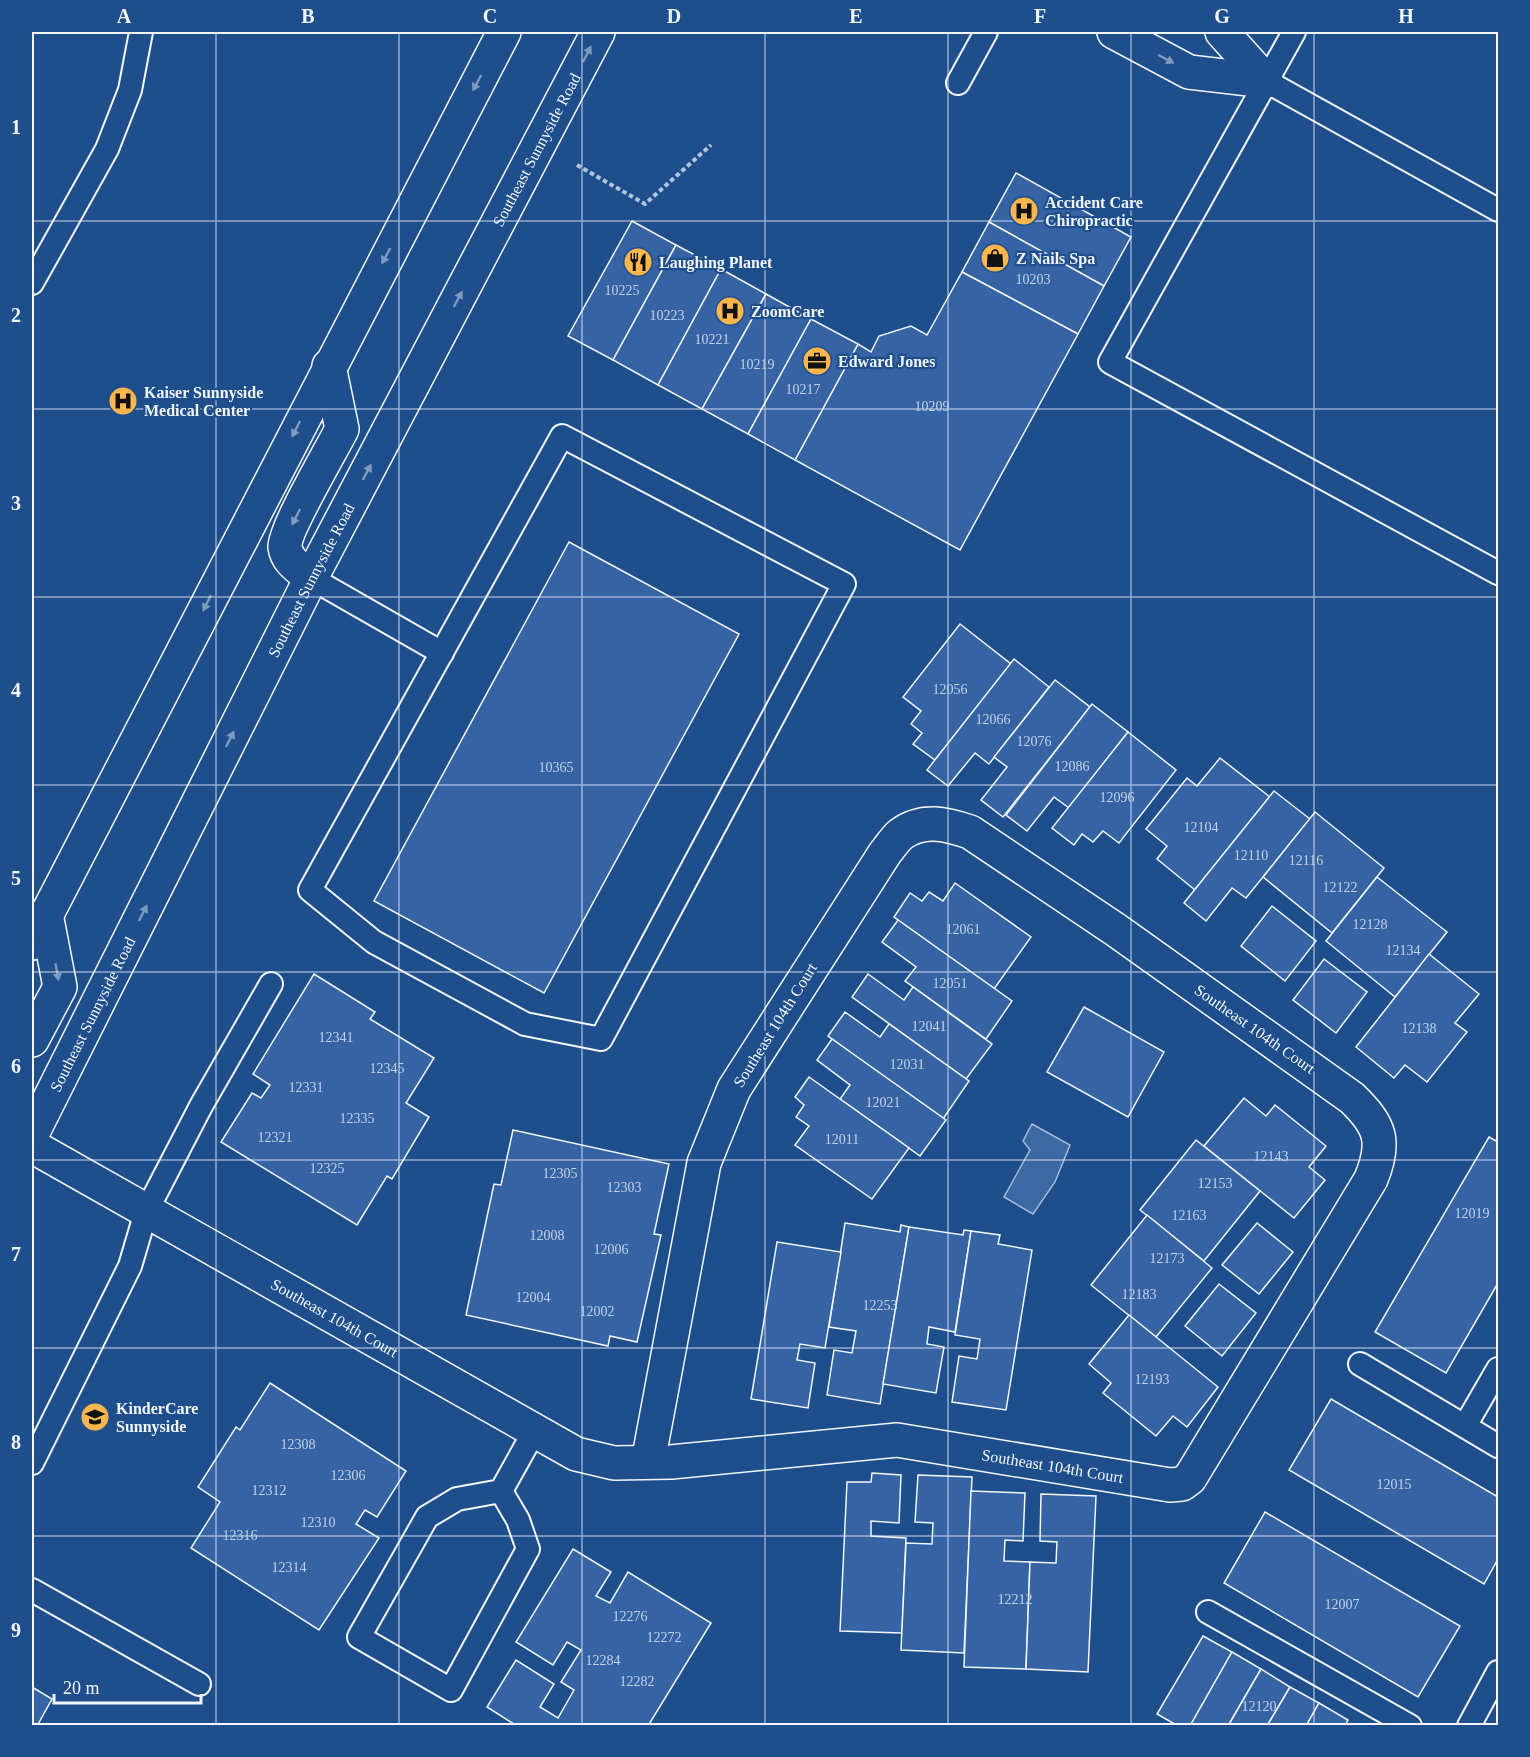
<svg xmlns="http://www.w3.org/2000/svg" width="1530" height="1757" font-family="'Times New Roman',serif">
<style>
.water{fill:#3b69a3;stroke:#a8bbd7;stroke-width:1.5}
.building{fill:#3563a3;stroke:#f2f6ff;stroke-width:1.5}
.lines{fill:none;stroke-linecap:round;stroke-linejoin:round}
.lane-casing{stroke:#f2f6ff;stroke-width:26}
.street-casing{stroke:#f2f6ff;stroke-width:36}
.primary-casing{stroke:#f2f6ff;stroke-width:36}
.path{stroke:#b3c4dc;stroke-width:4;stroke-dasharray:4.5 3;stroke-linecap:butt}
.lane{stroke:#1f4e8c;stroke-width:22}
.street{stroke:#1f4e8c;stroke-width:33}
.primary{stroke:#1f4e8c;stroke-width:33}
.oneway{fill:#7e9ac0}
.grid{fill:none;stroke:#f2f6ff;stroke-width:1.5;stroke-opacity:0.55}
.labels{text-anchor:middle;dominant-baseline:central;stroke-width:4.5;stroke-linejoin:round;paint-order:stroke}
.number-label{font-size:14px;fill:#c3d1e8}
.street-label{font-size:16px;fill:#f2f6ff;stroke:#1f4e8c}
.poi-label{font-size:16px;font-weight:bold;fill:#f2f6ff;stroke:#1f4e8c;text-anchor:start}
.neatline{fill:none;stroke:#f2f6ff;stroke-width:2}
.grid-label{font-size:20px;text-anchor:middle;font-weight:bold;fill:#f2f6ff}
</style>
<rect width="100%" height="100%" fill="#1f4e8c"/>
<!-- water -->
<path class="water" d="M1032 1124 1070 1145 1055 1182 1033 1214 1004 1197 1030 1150 1023 1141Z"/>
<!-- building -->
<g class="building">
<path d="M1016 173 1131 237 1104 286 989 222Z"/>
<path d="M632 221 676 245 613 360 568 336Z"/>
<path d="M989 222 1104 286 1078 334 962 272Z"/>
<path d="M676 245 721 269 658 385 613 360Z"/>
<path d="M721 269 766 294 702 409 658 385Z"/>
<path d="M962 272 1078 334 960 550 795 460 858 344 871 352 879 336 911 326 927 335Z"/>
<path d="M766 294 811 319 748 434 702 409Z"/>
<path d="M811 319 858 344 795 460 748 434Z"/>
<path d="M569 542 739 634 544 993 374 901Z"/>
<path d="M960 624 1011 664 935 760 913 744 922 733 911 724 921 711 903 697Z"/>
<path d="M1014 659 1049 687 989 764 975 753 948 786 927 770Z"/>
<path d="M1055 680 1090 707 1003 817 981 800 1007 767 994 757Z"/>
<path d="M1092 704 1128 732 1069 808 1054 797 1027 831 1006 815Z"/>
<path d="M1128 732 1176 770 1119 843 1103 831 1093 842 1082 834 1074 845 1052 828Z"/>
<path d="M1220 758 1270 797 1195 890 1157 859 1167 846 1146 829 1187 778 1197 786Z"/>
<path d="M1274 791 1310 819 1246 898 1232 888 1206 921 1184 903Z"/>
<path d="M1315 812 1384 868 1332 933 1263 877Z"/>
<path d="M1377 877 1447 932 1395 997 1326 941Z"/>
<path d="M955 883 1031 937 994 989 894 917 910 893 922 901 929 892 943 901Z"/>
<path d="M1272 906 1316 941 1285 981 1241 946Z"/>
<path d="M898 920 1012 1001 986 1039 905 981 916 967 882 942Z"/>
<path d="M1429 954 1479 994 1455 1023 1467 1032 1427 1082 1405 1065 1394 1078 1356 1047Z"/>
<path d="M1324 959 1367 992 1336 1033 1293 1000Z"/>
<path d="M314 974 375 1012 370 1019 434 1058 406 1103 429 1117 392 1179 387 1176 357 1225 221 1142 252 1093 261 1098 270 1085 253 1074Z"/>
<path d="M868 974 904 1000 913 987 992 1044 966 1079 852 997Z"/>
<path d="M1084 1007 1164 1052 1128 1117 1047 1072Z"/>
<path d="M845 1012 880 1037 889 1024 969 1081 943 1119 828 1036Z"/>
<path d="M832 1039 946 1120 920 1156 840 1099 850 1085 817 1060Z"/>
<path d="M809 1077 909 1148 872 1199 795 1145 809 1126 796 1117 804 1105 795 1097Z"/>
<path d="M1244 1098 1266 1116 1275 1105 1326 1146 1309 1167 1325 1180 1294 1218 1204 1146Z"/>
<path d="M513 1130 669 1164 654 1234 661 1235 637 1342 610 1336 608 1346 466 1315 494 1184 501 1185Z"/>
<path d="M1489 1137 1498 1142V1283L1446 1373 1375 1332Z"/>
<path d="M1196 1140 1260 1191 1204 1261 1140 1210Z"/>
<path d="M1147 1215 1212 1268 1156 1337 1091 1285Z"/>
<path d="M845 1223 900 1232 901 1225 909 1227 880 1404 827 1395 834 1350 852 1353 856 1331 829 1327Z"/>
<path d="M1257 1223 1293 1252 1259 1294 1222 1265Z"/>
<path d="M909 1227 963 1235 964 1230 971 1231 955 1332 929 1327 927 1344 944 1347 936 1393 883 1384Z"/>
<path d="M971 1231 1000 1235 998 1244 1032 1250 1006 1410 952 1402 959 1356 977 1359 980 1339 955 1335Z"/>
<path d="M777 1242 841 1252 825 1348 800 1344 797 1360 815 1363 808 1408 751 1399Z"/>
<path d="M1219 1284 1256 1313 1222 1356 1185 1326Z"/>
<path d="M1129 1315 1218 1387 1187 1427 1173 1416 1156 1436 1103 1393 1111 1383 1089 1364Z"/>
<path d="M270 1383 406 1471 377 1517 365 1510 356 1524 379 1538 319 1630 191 1548 220 1502 198 1487 236 1427 240 1430Z"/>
<path d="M1331 1399 1498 1497V1559L1484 1584 1289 1470Z"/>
<path d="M872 1473 901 1475 899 1523 871 1521V1536L906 1538 902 1633 840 1631 847 1482H871Z"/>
<path d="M918 1475 972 1477 964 1653 901 1650 906 1543 932 1544 933 1523 915 1522Z"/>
<path d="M971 1491 1025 1493 1023 1541 1005 1540 1004 1561 1030 1562 1026 1669 964 1667Z"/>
<path d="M1041 1494 1096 1496 1088 1672 1026 1669 1030 1562 1056 1563 1057 1542 1040 1541Z"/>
<path d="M1265 1512 1460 1626 1418 1697 1224 1583Z"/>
<path d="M573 1549 611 1572 596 1596 610 1603 628 1572 711 1623 648 1726H517L487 1707 516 1660 554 1684 540 1707 558 1718 574 1690 561 1682 581 1650 567 1642 553 1665 516 1642Z"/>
<path d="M1203 1636 1232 1652 1190 1726H1178L1157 1714Z"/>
<path d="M1232 1652 1261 1669 1228 1726H1190Z"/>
<path d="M1261 1669 1290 1687 1267 1726H1228Z"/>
<path d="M32 1687 52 1699 37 1726H32Z"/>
<path d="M1290 1687 1319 1703 1306 1726H1267Z"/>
<path d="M1319 1703 1348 1720 1345 1726H1306Z"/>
</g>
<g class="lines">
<!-- lane casing -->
<g class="lane-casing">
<g id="lane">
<path d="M1294 32 1110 362 1498 573"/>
<path d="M1266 81 1498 210"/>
<path d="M958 83 986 32"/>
<path d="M32 283 107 149 130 90 141 32"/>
<path d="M562 436 844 584 601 1039 525 1024 374 942 310 890Z"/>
<path d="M311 578 442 653"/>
<path d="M1360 1364 1498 1446"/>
<path d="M1465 1426 1498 1369"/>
<path d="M32 1463 130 1266 146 1212 201 1106 271 984"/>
<path d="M501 1491 518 1520 528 1549 451 1690 359 1637 427 1517 457 1499 501 1491 535 1430"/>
<path d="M32 1590 199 1684"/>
<path d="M1208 1612 1410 1726"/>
<path d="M1469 1726 1498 1672"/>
</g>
</g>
<!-- street casing -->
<g class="street-casing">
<g id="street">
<path d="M1114 32 1189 72 1266 81"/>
<path d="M1222 32 1266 81"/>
<path id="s1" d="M32 1146 576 1454 614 1463 671 1462 897 1440 1170 1485 1182 1484 1190 1478 1371 1179C1386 1142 1381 1126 1352 1098L1116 930 970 832C946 824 923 818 901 834 895 839 890 847 885 853L734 1089 704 1163 648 1462"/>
</g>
</g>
<!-- primary casing -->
<g class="primary-casing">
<g id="primary">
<path d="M311 578C301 569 287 562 285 547 284 530 332 449 342 429L329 366"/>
<path d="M32 943 504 32"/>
<path d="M32 1040 60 987 46 914"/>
<path id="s2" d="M32 1134 311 578 598 32"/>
</g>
</g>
<!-- path -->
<path class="path" d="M577 165 645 204 711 145"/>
<!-- lane -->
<use href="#lane" class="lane"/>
<!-- street -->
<use href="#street" class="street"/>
<!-- primary -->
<use href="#primary" class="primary"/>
</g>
<!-- one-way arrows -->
<defs><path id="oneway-solid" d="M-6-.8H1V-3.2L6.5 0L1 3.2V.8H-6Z" transform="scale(1.5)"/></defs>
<g class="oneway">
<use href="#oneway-solid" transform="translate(587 54) rotate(-63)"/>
<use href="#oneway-solid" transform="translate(1166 59) rotate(28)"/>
<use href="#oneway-solid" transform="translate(477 83) rotate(118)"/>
<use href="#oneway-solid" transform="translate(386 256) rotate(118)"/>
<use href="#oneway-solid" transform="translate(458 299) rotate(-62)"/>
<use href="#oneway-solid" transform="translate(296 429) rotate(117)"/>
<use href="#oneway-solid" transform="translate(367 472) rotate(-62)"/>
<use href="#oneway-solid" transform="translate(296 517) rotate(117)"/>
<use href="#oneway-solid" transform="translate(207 603) rotate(117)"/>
<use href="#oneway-solid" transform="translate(230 739) rotate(-63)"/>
<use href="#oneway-solid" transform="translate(143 913) rotate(-63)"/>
<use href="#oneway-solid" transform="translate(57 972) rotate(80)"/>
</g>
<!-- grid -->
<path class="grid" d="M216 32V1726M399 32V1726M582 32V1726M765 32V1726M948 32V1726M1131 32V1726M1314 32V1726M32 221H1498M32 409H1498M32 597H1498M32 785H1498M32 972H1498M32 1160H1498M32 1348H1498M32 1536H1498"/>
<!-- icons -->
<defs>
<g id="hospital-disc" transform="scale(1.5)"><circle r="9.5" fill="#ffb74d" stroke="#1f4e8c"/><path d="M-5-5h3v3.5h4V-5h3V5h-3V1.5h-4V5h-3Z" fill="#111"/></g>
<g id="shop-disc" transform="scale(1.5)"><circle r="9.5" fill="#ffb74d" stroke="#1f4e8c"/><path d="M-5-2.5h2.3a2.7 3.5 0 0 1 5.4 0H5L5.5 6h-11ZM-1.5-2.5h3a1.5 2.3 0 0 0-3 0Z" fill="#111"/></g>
<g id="restaurant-disc" transform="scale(1.5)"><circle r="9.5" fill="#ffb74d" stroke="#1f4e8c"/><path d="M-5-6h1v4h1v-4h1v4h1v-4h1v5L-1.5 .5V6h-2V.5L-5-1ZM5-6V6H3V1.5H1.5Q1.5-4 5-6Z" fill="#111"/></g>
<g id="office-disc" transform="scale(1.5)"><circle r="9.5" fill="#ffb74d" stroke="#1f4e8c"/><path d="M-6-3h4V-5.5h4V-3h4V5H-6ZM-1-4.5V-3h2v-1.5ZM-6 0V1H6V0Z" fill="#111"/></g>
<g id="school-disc" transform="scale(1.5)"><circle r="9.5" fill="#ffb74d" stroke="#1f4e8c"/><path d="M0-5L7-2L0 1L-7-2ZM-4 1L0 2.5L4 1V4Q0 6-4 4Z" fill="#111"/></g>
</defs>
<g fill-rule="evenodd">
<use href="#hospital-disc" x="1024" y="211"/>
<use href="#shop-disc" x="995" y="258"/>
<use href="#restaurant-disc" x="638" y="262"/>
<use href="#hospital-disc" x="730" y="311"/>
<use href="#office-disc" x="817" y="361"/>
<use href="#hospital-disc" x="123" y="401"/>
<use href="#school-disc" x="95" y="1417"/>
</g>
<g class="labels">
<!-- number labels -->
<g class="number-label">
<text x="1033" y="279">10203</text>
<text x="622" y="290">10225</text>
<text x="667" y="315">10223</text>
<text x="712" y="339">10221</text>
<text x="757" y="364">10219</text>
<text x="803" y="389">10217</text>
<text x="932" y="406">10209</text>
<text x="950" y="689">12056</text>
<text x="993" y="719">12066</text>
<text x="1034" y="741">12076</text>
<text x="1072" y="766">12086</text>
<text x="556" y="767">10365</text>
<text x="1117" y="797">12096</text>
<text x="1201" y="827">12104</text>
<text x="1251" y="855">12110</text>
<text x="1306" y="860">12116</text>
<text x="1340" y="887">12122</text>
<text x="1370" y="924">12128</text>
<text x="963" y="929">12061</text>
<text x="1403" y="950">12134</text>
<text x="950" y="983">12051</text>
<text x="929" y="1026">12041</text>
<text x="1419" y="1028">12138</text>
<text x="336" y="1037">12341</text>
<text x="907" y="1064">12031</text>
<text x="387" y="1068">12345</text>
<text x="306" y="1087">12331</text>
<text x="883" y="1102">12021</text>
<text x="357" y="1118">12335</text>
<text x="275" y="1137">12321</text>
<text x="842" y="1139">12011</text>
<text x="1271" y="1156">12143</text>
<text x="327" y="1168">12325</text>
<text x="560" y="1173">12305</text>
<text x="1215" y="1183">12153</text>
<text x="624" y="1187">12303</text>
<text x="1472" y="1213">12019</text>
<text x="1189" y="1215">12163</text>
<text x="547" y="1235">12008</text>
<text x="611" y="1249">12006</text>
<text x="1167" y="1258">12173</text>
<text x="1139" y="1294">12183</text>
<text x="533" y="1297">12004</text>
<text x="880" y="1305">12253</text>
<text x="597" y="1311">12002</text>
<text x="1152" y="1379">12193</text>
<text x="298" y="1444">12308</text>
<text x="348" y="1475">12306</text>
<text x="1394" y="1484">12015</text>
<text x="269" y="1490">12312</text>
<text x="318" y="1522">12310</text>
<text x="240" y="1535">12316</text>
<text x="289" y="1567">12314</text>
<text x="1015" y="1599">12212</text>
<text x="1342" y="1604">12007</text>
<text x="630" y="1616">12276</text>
<text x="664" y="1637">12272</text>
<text x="603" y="1660">12284</text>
<text x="637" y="1681">12282</text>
<text x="1259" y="1706">12120</text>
</g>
<!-- street labels -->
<g class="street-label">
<text stroke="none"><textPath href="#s2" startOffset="1106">Southeast Sunnyside Road</textPath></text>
<text stroke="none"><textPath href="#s2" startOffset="620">Southeast Sunnyside Road</textPath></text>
<text stroke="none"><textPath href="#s2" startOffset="134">Southeast Sunnyside Road</textPath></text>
<text transform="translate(775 1025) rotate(-58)">Southeast 104th Court</text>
<text transform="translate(1255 1029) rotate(35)">Southeast 104th Court</text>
<text stroke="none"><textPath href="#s1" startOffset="348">Southeast 104th Court</textPath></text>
<text stroke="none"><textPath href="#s1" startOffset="1106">Southeast 104th Court</textPath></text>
</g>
<!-- poi labels -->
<g class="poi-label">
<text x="1045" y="202">Accident Care<tspan x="1045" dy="18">Chiropractic</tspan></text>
<text x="1016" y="258">Z Nails Spa</text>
<text x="659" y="262">Laughing Planet</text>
<text x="751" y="311">ZoomCare</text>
<text x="838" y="361">Edward Jones</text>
<text x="144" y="392">Kaiser Sunnyside<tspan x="144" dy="18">Medical Center</tspan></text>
<text x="116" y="1408">KinderCare<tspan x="116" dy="18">Sunnyside</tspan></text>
</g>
</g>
<!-- border -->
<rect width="1530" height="1757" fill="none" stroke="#1f4e8c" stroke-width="66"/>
<!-- scale -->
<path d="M54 1694v9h147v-9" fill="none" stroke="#f2f6ff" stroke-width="3"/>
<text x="63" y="1694" font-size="18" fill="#f2f6ff" stroke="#1f4e8c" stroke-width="4.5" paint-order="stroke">20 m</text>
<rect x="33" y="33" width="1464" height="1691" class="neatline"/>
<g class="grid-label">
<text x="124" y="23">A</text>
<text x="308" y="23">B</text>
<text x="490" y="23">C</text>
<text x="674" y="23">D</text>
<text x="856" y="23">E</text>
<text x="1040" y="23">F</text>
<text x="1222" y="23">G</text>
<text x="1406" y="23">H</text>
<text x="16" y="134">1</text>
<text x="16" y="322">2</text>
<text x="16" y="510">3</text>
<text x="16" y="697">4</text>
<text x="16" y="885">5</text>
<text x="16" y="1073">6</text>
<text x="16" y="1261">7</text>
<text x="16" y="1449">8</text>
<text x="16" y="1637">9</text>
</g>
</svg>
